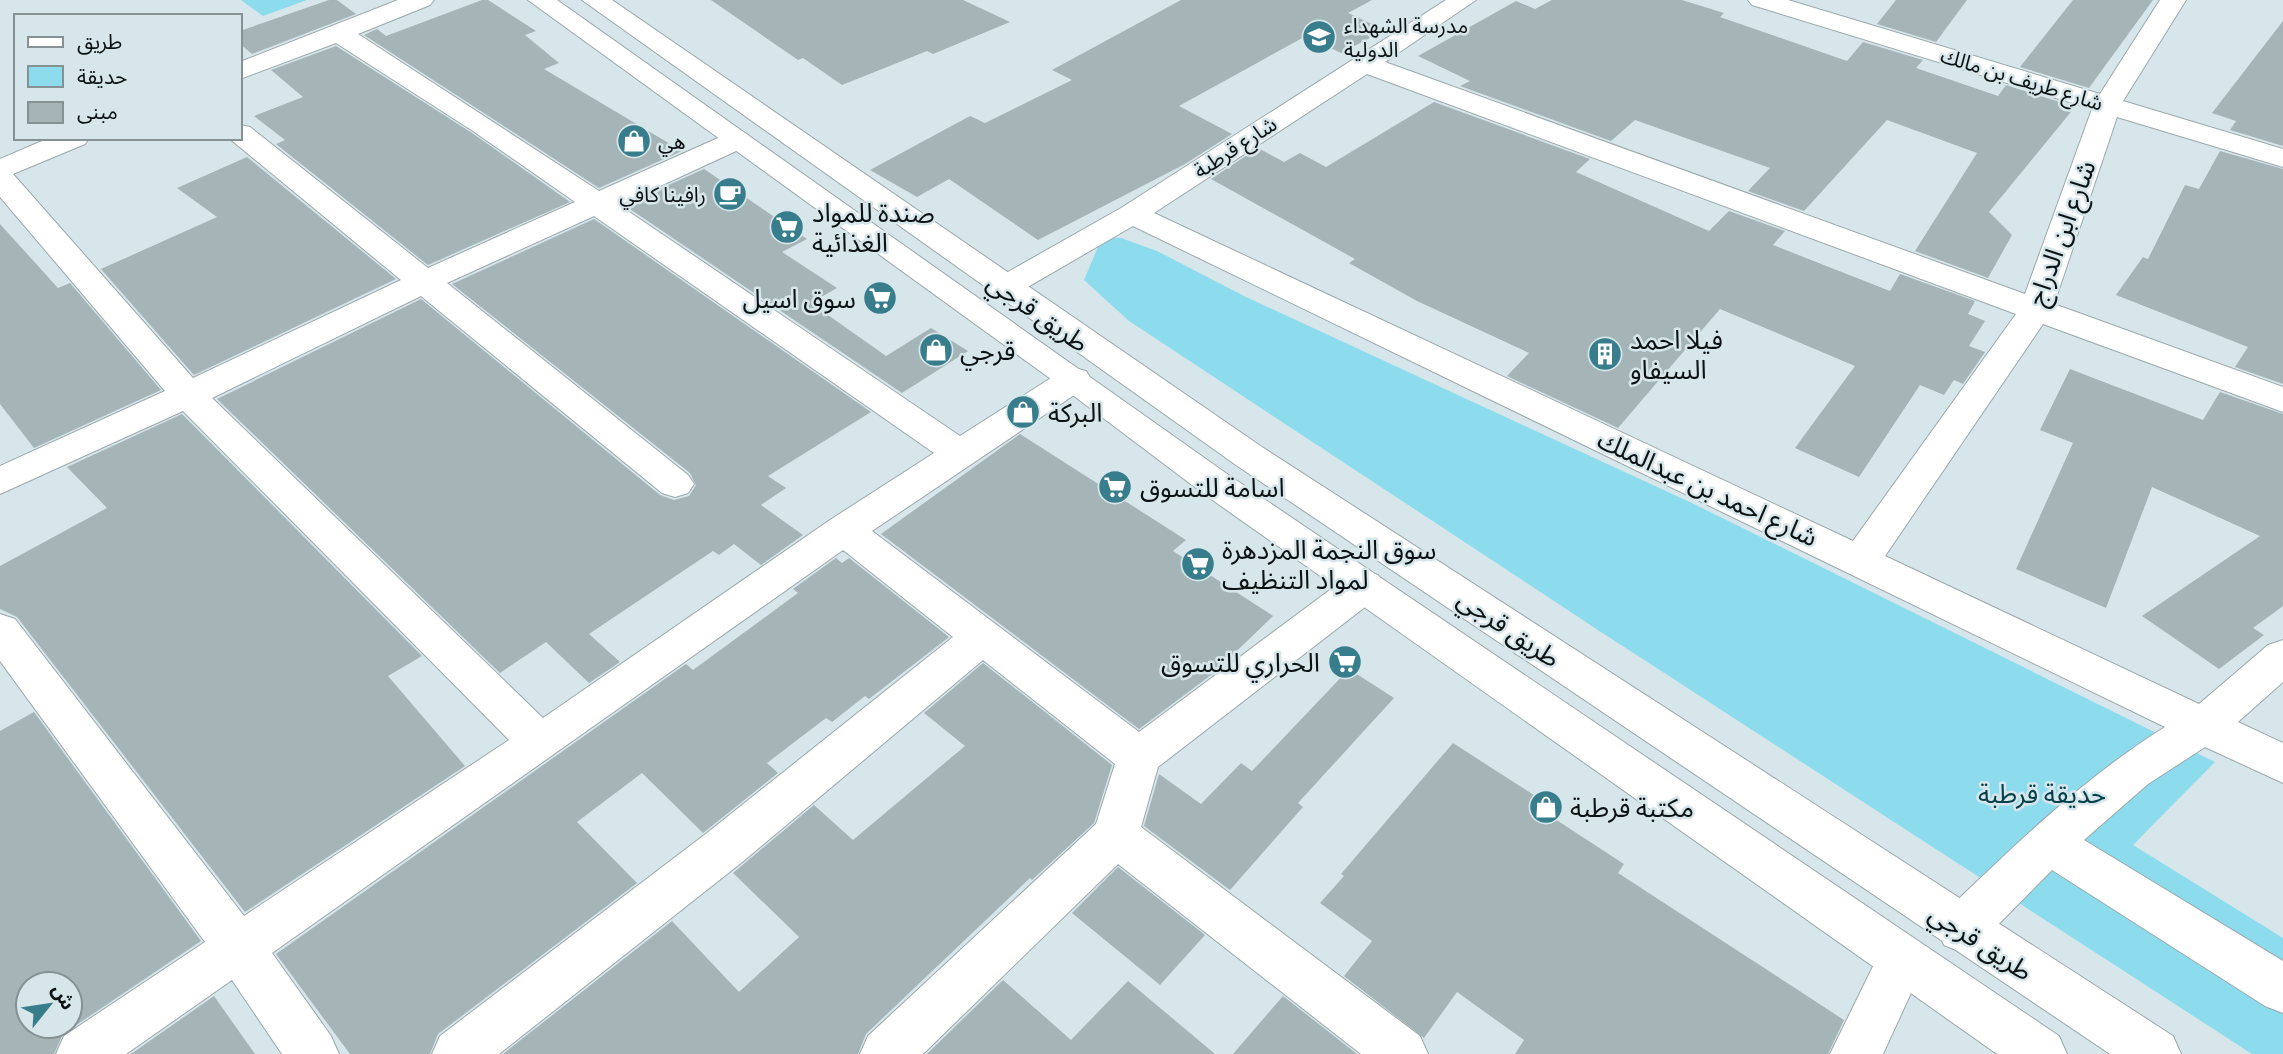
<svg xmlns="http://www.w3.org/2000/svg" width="2283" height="1054" font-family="'PT Sans Narrow','Noto Sans Arabic',sans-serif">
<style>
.green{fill:#8ddced}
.building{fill:#a5b4b7;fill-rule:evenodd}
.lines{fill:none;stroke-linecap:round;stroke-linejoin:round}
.street-casing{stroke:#99a8ab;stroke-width:2}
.highway-casing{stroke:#99a8ab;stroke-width:2}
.street{fill:#fff;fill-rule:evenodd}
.highway{fill:#fff;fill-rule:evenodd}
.labels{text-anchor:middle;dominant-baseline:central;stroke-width:5;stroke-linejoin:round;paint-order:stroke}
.far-poi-label{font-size:21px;fill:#0c1213;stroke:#d7e6ea;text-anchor:start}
.far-street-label{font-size:21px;fill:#0c1213;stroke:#d7e6ea}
.poi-label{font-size:26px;fill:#0c1213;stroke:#d7e6ea;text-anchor:start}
.street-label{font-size:26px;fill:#0c1213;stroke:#d7e6ea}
.park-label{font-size:26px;fill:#04414b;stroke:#d7e6ea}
</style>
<rect width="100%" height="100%" fill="#d7e6ea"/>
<!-- green -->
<g class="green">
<path d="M241 0H307L263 16Z"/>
<path d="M1107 237 1121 238 1157 251 1246 297 1694 504 2215 762 2133 845 2283 938V1054H2252L1601 632 1129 321 1084 280 1098 247Z"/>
</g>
<!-- building -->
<g class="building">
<path d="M329 0H337L356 14 252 54 240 44V31Z"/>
<path d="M482 0H488L536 31 525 35 559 63 544 69 682 151 599 188 364 35 377 29 386 36Z"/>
<path d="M711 0H963L1010 22 933 54 927 51 842 85 803 58 798 60Z"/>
<path d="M1181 0H1372L1348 13 1385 30 1341 53 1306 36 1179 106 1232 134 1185 164 1038 240 949 179 917 197 870 170 970 116 985 123 1072 80 1052 70Z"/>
<path d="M1552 0H1682L1724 13 1720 17 1847 61 1863 42 1923 60 1916 68 1998 96 2006 85 2075 107 1989 212 2012 235 1988 278 1915 251 1977 153 1887 120 1804 211 1748 191 1770 168 1635 120 1611 141 1460 86 1470 81 1418 56 1516 1 1535 9Z"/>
<path d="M1896 0H1967L1936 42 1877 24Z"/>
<path d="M2073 0H2153L2089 88 2020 67Z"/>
<path d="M2283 21V146L2230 130 2236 121 2212 113Z"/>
<path d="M336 46 472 133 570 202 428 265 276 144 285 140 254 116 303 97 271 70Z"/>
<path d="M1434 102 1590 159 1576 172 1709 231 1729 211 1785 231 1773 245 1890 291 1900 274 1975 301 1968 314 1985 321 1969 346 1985 352 1963 384 1954 380 1944 395 1920 385 1859 477 1795 448 1855 366 1720 309 1618 428 1507 376 1529 353 1417 301 1349 263 1355 259 1211 179 1258 148 1284 162 1300 153 1326 167Z"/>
<path d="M2220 151 2283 169V384L2235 367 2248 347 2116 295 2143 257 2148 259 2185 185 2199 189Z"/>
<path d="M247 157 396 279 194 375 101 269 217 217 177 188Z"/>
<path d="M704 169 807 239 782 252 837 288 811 303 886 356 931 328 968 351 902 393 624 205Z"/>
<path d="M594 219 871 412 768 476 786 488 761 505 803 535 761 565 734 544 719 555 713 551 589 634 620 662 589 683 546 642 500 673 217 399 421 299 660 495 674 500 689 496 696 485 690 473 452 284Z"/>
<path d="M0 224 58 288 70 283 161 390 34 448 0 404Z"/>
<path d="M2070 369 2203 420 2220 392 2283 414V606L2253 628 2264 635 2219 669 2142 616 2260 536 2152 487 2106 608 2016 569 2073 443 2040 430Z"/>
<path d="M182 414 422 656 388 676 465 766 245 912 17 617 0 609V566L107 508 67 467Z"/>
<path d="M1020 434 1186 540 1173 551 1273 616 1215 672 1139 729 881 534Z"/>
<path d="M836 558 842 563 849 558 949 637 869 699 865 696 832 722 826 718 767 763 778 773 703 833 642 773 577 822 637 883 438 1034 430 1054H350L276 954 686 664 693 670 798 593 793 589Z"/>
<path d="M983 663 1112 765 1094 823 1032 880 1030 878 866 1034 858 1054H503L672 921 739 992 799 937 733 873 814 805 853 840 965 746 924 713Z"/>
<path d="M1349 669 1394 698 1298 803 1303 807 1230 890 1144 826 1159 774 1201 804 1241 763 1252 771Z"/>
<path d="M34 712 201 941 63 1034 54 1054H0V731ZM28 984H70V1026H28Z"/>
<path d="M1453 743 1560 812 1555 819 1624 864 1618 873 1844 1020 1828 1054H1515L1524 1040 1457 992 1424 1038 1344 976 1372 941 1320 903 1344 876 1341 874Z"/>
<path d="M1118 867 1205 935 1160 985 1072 913Z"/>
<path d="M1003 980 1071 1040 1128 981 1215 1054H927Z"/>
<path d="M214 996 255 1054H131Z"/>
<path d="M1283 996 1357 1054H1233Z"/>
</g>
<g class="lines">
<!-- street casing -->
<g class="street-casing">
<g id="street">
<path d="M398 0H434L430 5 358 34 599 191 727 134 737 131 747 134 751 140 747 146 619 205 960 436 1062 371 1074 368 1086 371 1091 379 1086 387 872 531 1139 732 1350 575 1364 571 1378 575 1384 586 1378 597 1158 767 1141 827 1420 1036 1428 1054H1361L1118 864 923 1054H860L868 1036 1096 824 1115 764 983 660 741 863 499 1054H432L440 1036 707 833 953 637 843 550 272 953 331 1036 339 1054H282L232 980 126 1054H56L64 1036 205 942 0 661V614L15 619 244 916 509 740 183 411 0 494V466L165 391 0 197V159L49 138H89L85 144 13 174 193 378 401 280 230 139 240 138V125L250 127 428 268 575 202 473 131 336 43 240 79V62ZM594 216 934 453 830 520 543 718 212 398 421 296 662 493 675 497 688 493 694 484 688 475 447 283Z"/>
<path d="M1446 0H1476L1385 62 2025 294 2092 109 1752 5 1748 0H1788L2100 94 2160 0H2186L2123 101 2283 149V167L2117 117 2054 304 2283 387V412L2043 324 1885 556 2199 704 2268 645 2283 640V682L2238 722 2283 743V783L2205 747 2148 784 2084 840 2283 961V1013L2265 1006 2052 870 1978 945 1961 952 1944 945 1937 929 1944 913C2014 846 2082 779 2165 727L1133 226 1014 295 1003 298 992 295 987 288 992 281 1121 208ZM1367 74 2016 314 1853 541 1154 213Z"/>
<path d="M1902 935 1919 942 1927 958 1883 1054H1830L1885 942Z"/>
</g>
</g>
<!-- highway casing -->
<g class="highway-casing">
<g id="highway">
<path d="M528 0H557L1230 476 2059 1036 2067 1054H1997L1204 494 1062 387Z"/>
<path d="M582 0H612L1262 447 2173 1036 2181 1054H2110L1236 465Z"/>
</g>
</g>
<!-- street -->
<use href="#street" class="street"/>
<!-- highway -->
<use href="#highway" class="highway"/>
</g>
<!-- icons -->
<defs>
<g id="school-disc" transform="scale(1.75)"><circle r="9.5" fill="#387d8b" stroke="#d7e6ea"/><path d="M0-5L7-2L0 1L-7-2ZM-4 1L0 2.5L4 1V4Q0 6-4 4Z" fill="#fff"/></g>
<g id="shop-disc" transform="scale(1.75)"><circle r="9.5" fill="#387d8b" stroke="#d7e6ea"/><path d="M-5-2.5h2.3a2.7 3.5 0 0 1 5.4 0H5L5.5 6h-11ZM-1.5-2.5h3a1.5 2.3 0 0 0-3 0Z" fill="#fff"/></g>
<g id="cafe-disc" transform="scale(1.75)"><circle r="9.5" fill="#387d8b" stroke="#d7e6ea"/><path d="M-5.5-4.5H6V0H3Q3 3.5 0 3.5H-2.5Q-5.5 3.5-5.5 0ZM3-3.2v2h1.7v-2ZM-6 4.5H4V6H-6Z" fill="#fff"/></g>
<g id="supermarket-disc" transform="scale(1.75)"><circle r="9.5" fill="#387d8b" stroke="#d7e6ea"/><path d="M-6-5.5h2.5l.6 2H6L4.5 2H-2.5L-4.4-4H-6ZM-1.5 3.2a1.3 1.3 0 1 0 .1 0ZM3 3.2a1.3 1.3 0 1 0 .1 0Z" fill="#fff"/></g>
<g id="building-disc" transform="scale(1.75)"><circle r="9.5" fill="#387d8b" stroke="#d7e6ea"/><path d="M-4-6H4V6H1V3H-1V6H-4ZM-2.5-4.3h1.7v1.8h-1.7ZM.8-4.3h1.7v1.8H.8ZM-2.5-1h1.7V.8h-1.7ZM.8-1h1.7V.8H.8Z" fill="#fff"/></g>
</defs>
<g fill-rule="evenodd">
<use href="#school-disc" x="1319" y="37"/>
<use href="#shop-disc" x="634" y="141"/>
<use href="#cafe-disc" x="730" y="194"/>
<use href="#supermarket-disc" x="787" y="227"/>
<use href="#supermarket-disc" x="880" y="298"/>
<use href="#shop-disc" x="936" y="350"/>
<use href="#building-disc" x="1605" y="354"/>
<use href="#shop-disc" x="1023" y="412"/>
<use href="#supermarket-disc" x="1115" y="487"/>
<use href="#supermarket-disc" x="1198" y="564"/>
<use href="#supermarket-disc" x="1345" y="662"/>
<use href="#shop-disc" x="1546" y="807"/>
</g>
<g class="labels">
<!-- far-poi labels -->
<g class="far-poi-label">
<text x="1344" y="25">مدرسة الشهداء<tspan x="1344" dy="24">الدولية</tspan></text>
<text x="658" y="141">هي</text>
<text x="706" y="194" text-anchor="end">رافينا كافي</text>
</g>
<!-- far-street labels -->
<g class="far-street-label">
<text transform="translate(2022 79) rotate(17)">شارع طريف بن مالك</text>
<text transform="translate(1235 147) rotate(-33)">شارع قرطبة</text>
</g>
<!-- poi labels -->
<g class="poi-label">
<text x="812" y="212">صندة للمواد<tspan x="812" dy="30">الغذائية</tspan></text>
<text x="856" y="298" text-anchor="end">سوق اسيل</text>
<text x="1630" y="339">فيلا احمد<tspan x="1630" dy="30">السيفاو</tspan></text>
<text x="960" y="350">قرجي</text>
<text x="1048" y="412">البركة</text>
<text x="1140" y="487">اسامة للتسوق</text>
<text x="1222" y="549">سوق النجمة المزدهرة<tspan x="1222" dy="30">لمواد التنظيف</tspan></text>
<text x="1320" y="662" text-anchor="end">الحراري للتسوق</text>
<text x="1570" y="807">مكتبة قرطبة</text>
</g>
<!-- street labels -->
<g class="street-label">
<text transform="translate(2061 233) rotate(-70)">شارع ابن الدراج</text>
<text transform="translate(1038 312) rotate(35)">طريق قرجي</text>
<text transform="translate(1708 488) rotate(25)">شارع احمد بن عبدالملك</text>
<text transform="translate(1509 628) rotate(34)">طريق قرجي</text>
<text transform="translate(1981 942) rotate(33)">طريق قرجي</text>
</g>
<!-- park labels -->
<g class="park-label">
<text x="2042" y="793">حديقة قرطبة</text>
</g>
</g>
<!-- legend -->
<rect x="14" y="14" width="228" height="126" fill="#d7e6ea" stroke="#869194" stroke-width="2"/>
<rect x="28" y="37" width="35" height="10" fill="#ffffff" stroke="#869194" stroke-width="2"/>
<text x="77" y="49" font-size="21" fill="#0c1213">طريق</text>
<rect x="28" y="66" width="35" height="21" fill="#8ddced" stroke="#869194" stroke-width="2"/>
<text x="77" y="84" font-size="21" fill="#0c1213">حديقة</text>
<rect x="28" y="102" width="35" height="21" fill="#a5b4b7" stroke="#869194" stroke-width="2"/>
<text x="77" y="119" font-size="21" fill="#0c1213">مبنى</text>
<!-- north arrow -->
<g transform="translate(49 1005) rotate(60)"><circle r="33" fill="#d7e6ea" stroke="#869194" stroke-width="2"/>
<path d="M0-5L12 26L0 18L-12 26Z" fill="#387d8b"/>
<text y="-10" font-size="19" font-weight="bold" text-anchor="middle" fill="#0c1213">ش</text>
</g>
</svg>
